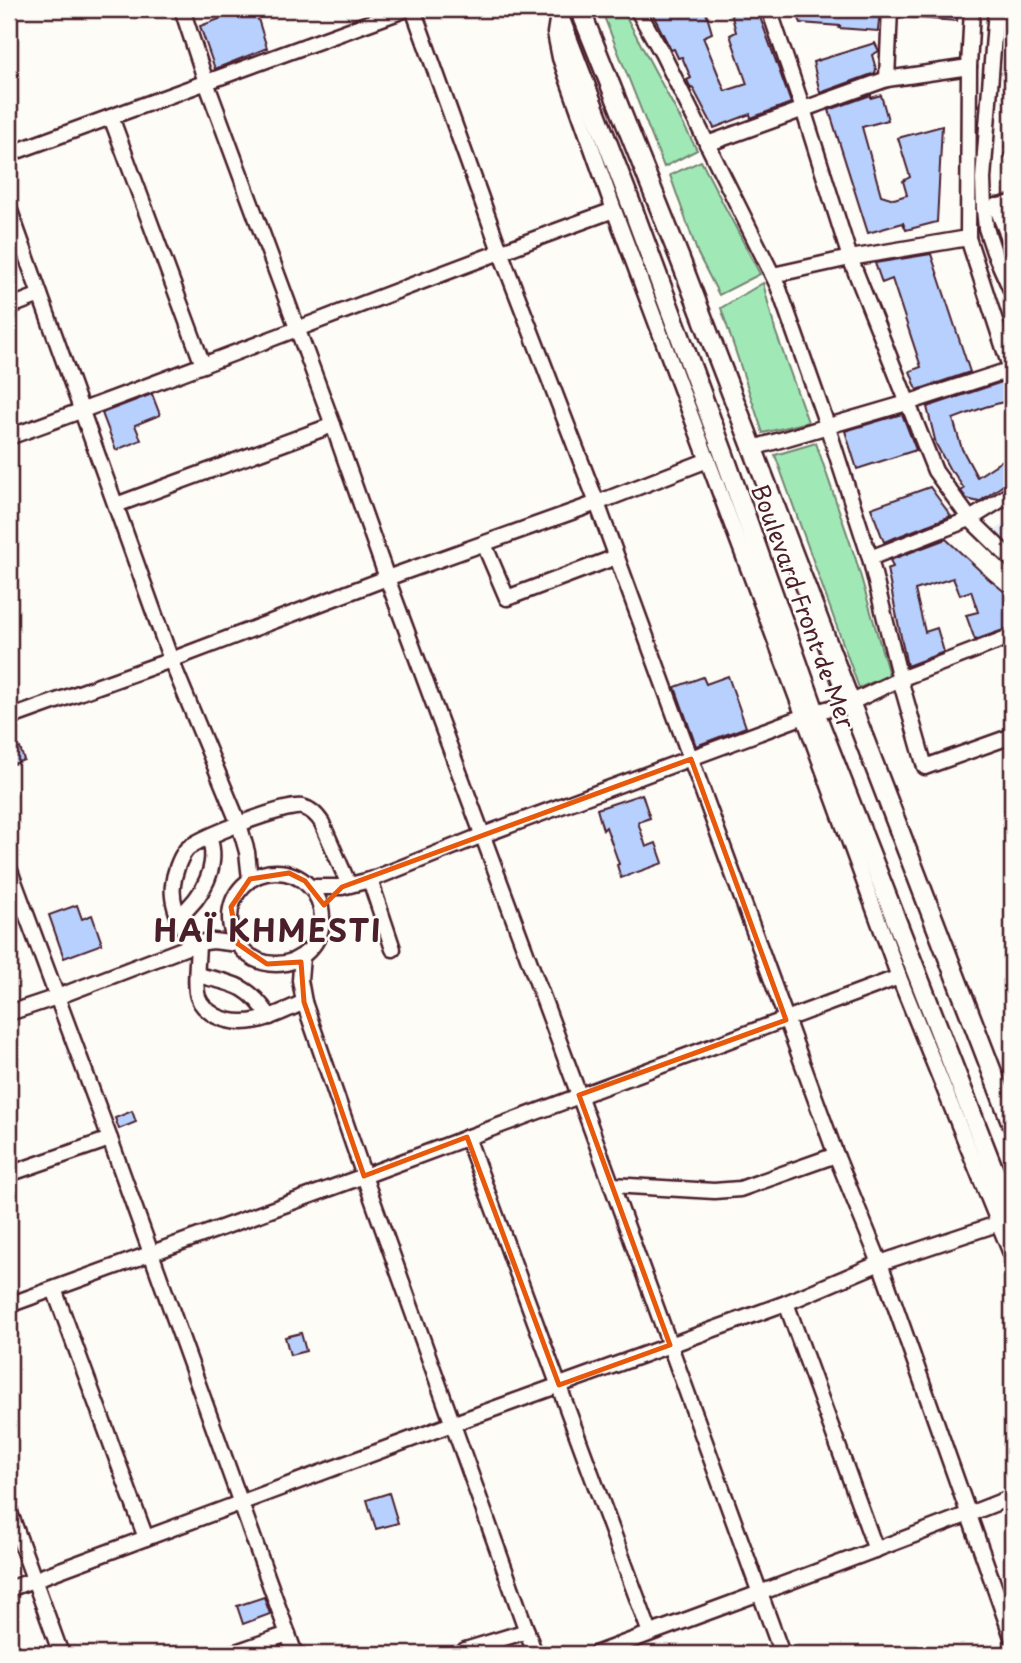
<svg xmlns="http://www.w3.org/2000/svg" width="1021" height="1663" font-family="'Playpen Sans',sans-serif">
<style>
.built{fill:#e8eff9}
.green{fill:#a0e9b7;stroke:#758471;stroke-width:2}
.building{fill:#b7d0fe;stroke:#4a1f2b;stroke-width:2}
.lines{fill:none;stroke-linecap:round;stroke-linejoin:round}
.minor-casing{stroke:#4a1f2b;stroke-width:19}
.major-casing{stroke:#4a1f2b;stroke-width:23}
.path{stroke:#4a1f2b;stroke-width:2.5;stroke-dasharray:5 5;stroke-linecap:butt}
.minor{stroke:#fdfcf7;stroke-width:14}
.major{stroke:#fdfcf7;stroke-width:18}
.marked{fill:none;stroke:#e8590c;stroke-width:5;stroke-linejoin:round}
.labels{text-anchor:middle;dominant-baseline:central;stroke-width:5;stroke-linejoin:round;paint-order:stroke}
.street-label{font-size:23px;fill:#4a1f2b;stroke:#fdfcf7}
.district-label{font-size:30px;font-weight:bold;letter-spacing:2px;fill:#4a1f2b;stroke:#fdfcf7}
</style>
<rect width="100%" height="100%" fill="#fdfcf7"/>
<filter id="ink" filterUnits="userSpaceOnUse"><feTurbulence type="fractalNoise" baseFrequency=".0143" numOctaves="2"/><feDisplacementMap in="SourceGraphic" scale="14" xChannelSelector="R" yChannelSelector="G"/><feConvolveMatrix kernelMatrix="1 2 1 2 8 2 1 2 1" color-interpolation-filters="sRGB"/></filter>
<g filter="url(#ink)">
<!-- built -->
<path class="built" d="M1012 519V547L994 531Z"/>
<!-- green -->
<g class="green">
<path d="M601 9H622L697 150 664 167Z"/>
<path d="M701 161 760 274 719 295 698 254 670 175Z"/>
<path d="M763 283 775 330 808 422 763 433 721 308Z"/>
<path d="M816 443 856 560 889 675 859 688 775 455Z"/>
</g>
<!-- building -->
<g class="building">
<path d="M246 9 248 10 255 9 267 48 215 69 200 26Z"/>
<path d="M650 9H705L712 33 703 37 725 91 747 84 730 35 736 32 730 9H757L791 103 751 118 750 114 714 128 693 88 691 89 687 80 691 78 682 57 678 58 674 49 671 50Z"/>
<path d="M795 9H880L878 31 839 28 840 26 801 23Z"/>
<path d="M902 9H958L957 21 902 17Z"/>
<path d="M875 43 879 51 872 55 876 69 875 73 820 93 813 62Z"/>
<path d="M871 95V98L881 95 888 120 862 127 881 195 894 199 907 195 903 181 910 177 898 138 942 126 937 222 906 230 903 223 868 233 829 110Z"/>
<path d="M931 254 970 372 917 390 910 371 921 367 892 279 882 283 875 263Z"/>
<path d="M1008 380H1012V402L1007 401 985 407 953 419 962 449 977 477 1012 454V479L979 502 967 499 961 491 964 489 954 473 951 472 936 444 927 407Z"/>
<path d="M152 394 160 415 135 425 141 440 116 450 102 413Z"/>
<path d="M902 414 916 450 857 469 845 431Z"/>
<path d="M930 487 951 516 884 542 871 508Z"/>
<path d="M946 539 989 579 1012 598V627L975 640 966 615 978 612 971 591 960 595 953 578 915 590 925 632 937 628 944 652 907 666 887 569 893 567 890 560Z"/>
<path d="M728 676 746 727 696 746 675 687 703 677 706 684Z"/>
<path d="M20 748 24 760 14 764 9 753Z"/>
<path d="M642 794 650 818 638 822 646 847 656 843 663 863 621 878 617 865 619 864 606 827 603 830 597 809Z"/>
<path d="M77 905 82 919 92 915 102 944 64 958 49 915Z"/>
<path d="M132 1111 136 1122 119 1129 115 1118Z"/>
<path d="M301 1333 306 1351 290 1355 285 1337Z"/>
<path d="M389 1493 398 1523 376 1529 367 1500Z"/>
<path d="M264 1597 270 1614 243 1624 237 1606Z"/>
</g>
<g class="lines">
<!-- minor casing -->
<g class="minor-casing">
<g id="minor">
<path d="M182 9 206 82 333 425 387 578 579 1095 782 1654"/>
<path d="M413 9 500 251 597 503 836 1155 880 1263 1012 1637"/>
<path d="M637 9 662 53 778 286 827 425 870 558 900 679 925 767 1012 736"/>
<path d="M769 9 803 109 850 258 935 471 970 519 1012 560"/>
<path d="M890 9 887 79 969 67 972 9"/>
<path d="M996 9 983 179 984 209 986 228 994 252 1012 292"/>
<path d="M558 14 555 33 560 58 614 210 804 717 899 977 1012 1256"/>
<path d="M111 117 203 365"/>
<path d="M707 144 887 79"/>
<path d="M9 154 407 9"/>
<path d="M996 206 1012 245"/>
<path d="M9 208 171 660 239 824 247 852 250 879"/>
<path d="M989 208 1012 203"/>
<path d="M968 238 1011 370"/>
<path d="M773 275 850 258 968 238 969 67"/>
<path d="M9 307 40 295"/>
<path d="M9 437C212 364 411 283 614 210"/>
<path d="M753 448 907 403 1012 369"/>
<path d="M116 505 333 425"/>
<path d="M484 544 507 598 616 557"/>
<path d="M870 558 970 519 1012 493"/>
<path d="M9 718 171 660 387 578 597 503 708 460"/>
<path d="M9 868 110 1139 295 1654"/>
<circle cx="276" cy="918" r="46"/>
<path d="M370 880 393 949"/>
<path d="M312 887H342L370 880 483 835 815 712 850 703 900 679 1012 636"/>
<path d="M179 916C202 898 220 866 209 837"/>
<path d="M198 943C198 956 194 986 198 997 201 1006 209 1012 216 1016 247 1031 276 1015 304 1002"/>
<path d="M190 947C184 929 170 905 173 885 174 874 179 859 186 850 197 838 286 804 302 807 311 809 317 815 322 823L349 885"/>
<path d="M302 957 300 980 304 1002 364 1176 535 1654"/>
<path d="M197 975C234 984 248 984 270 1017"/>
<path d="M9 1013 57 997 198 943 213 941 238 944"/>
<path d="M467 1137 650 1633"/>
<path d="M9 1174 110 1139"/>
<path d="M612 1185 714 1191 740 1189 836 1155"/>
<path d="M54 1289 146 1538"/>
<path d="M786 1303 876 1550"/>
<path d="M9 1305 364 1176 899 977"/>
<path d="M9 1510 61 1654"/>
<path d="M9 1589 452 1424 786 1303 880 1263 1000 1223"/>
<path d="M465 1650 527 1631"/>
<path d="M230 1654 288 1634"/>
<path d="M595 1654C734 1602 874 1552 1012 1497"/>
</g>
</g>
<!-- major casing -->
<g class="major-casing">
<g id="major">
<path d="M556 9 631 204 723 452 815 712 1012 1217"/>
<path d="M580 9 680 259 1012 1124"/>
</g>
</g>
<!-- path -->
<path class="path" d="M1012 135C1002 145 1002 159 1012 169"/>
<!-- minor -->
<use href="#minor" class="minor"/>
<!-- major -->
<use href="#major" class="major"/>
</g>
</g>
<!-- marked area -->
<path class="marked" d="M691 759 786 1020 579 1095 670 1345 559 1385 467 1137 364 1176 304 1002 301 962 267 964 238 944 231 907 250 879 289 873 305 881 324 905 342 887Z"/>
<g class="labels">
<!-- street labels -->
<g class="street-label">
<text transform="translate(804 606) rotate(70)">Boulevard Front de Mer</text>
</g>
<!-- district labels -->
<g class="district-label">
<text x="268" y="929">HAÏ KHMESTI</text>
</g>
</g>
<!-- margin -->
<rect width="1021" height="1663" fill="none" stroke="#fdfcf7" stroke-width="35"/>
<rect x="18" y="18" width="986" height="1628" fill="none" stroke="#4a1f2b" stroke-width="2.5" filter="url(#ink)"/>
</svg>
